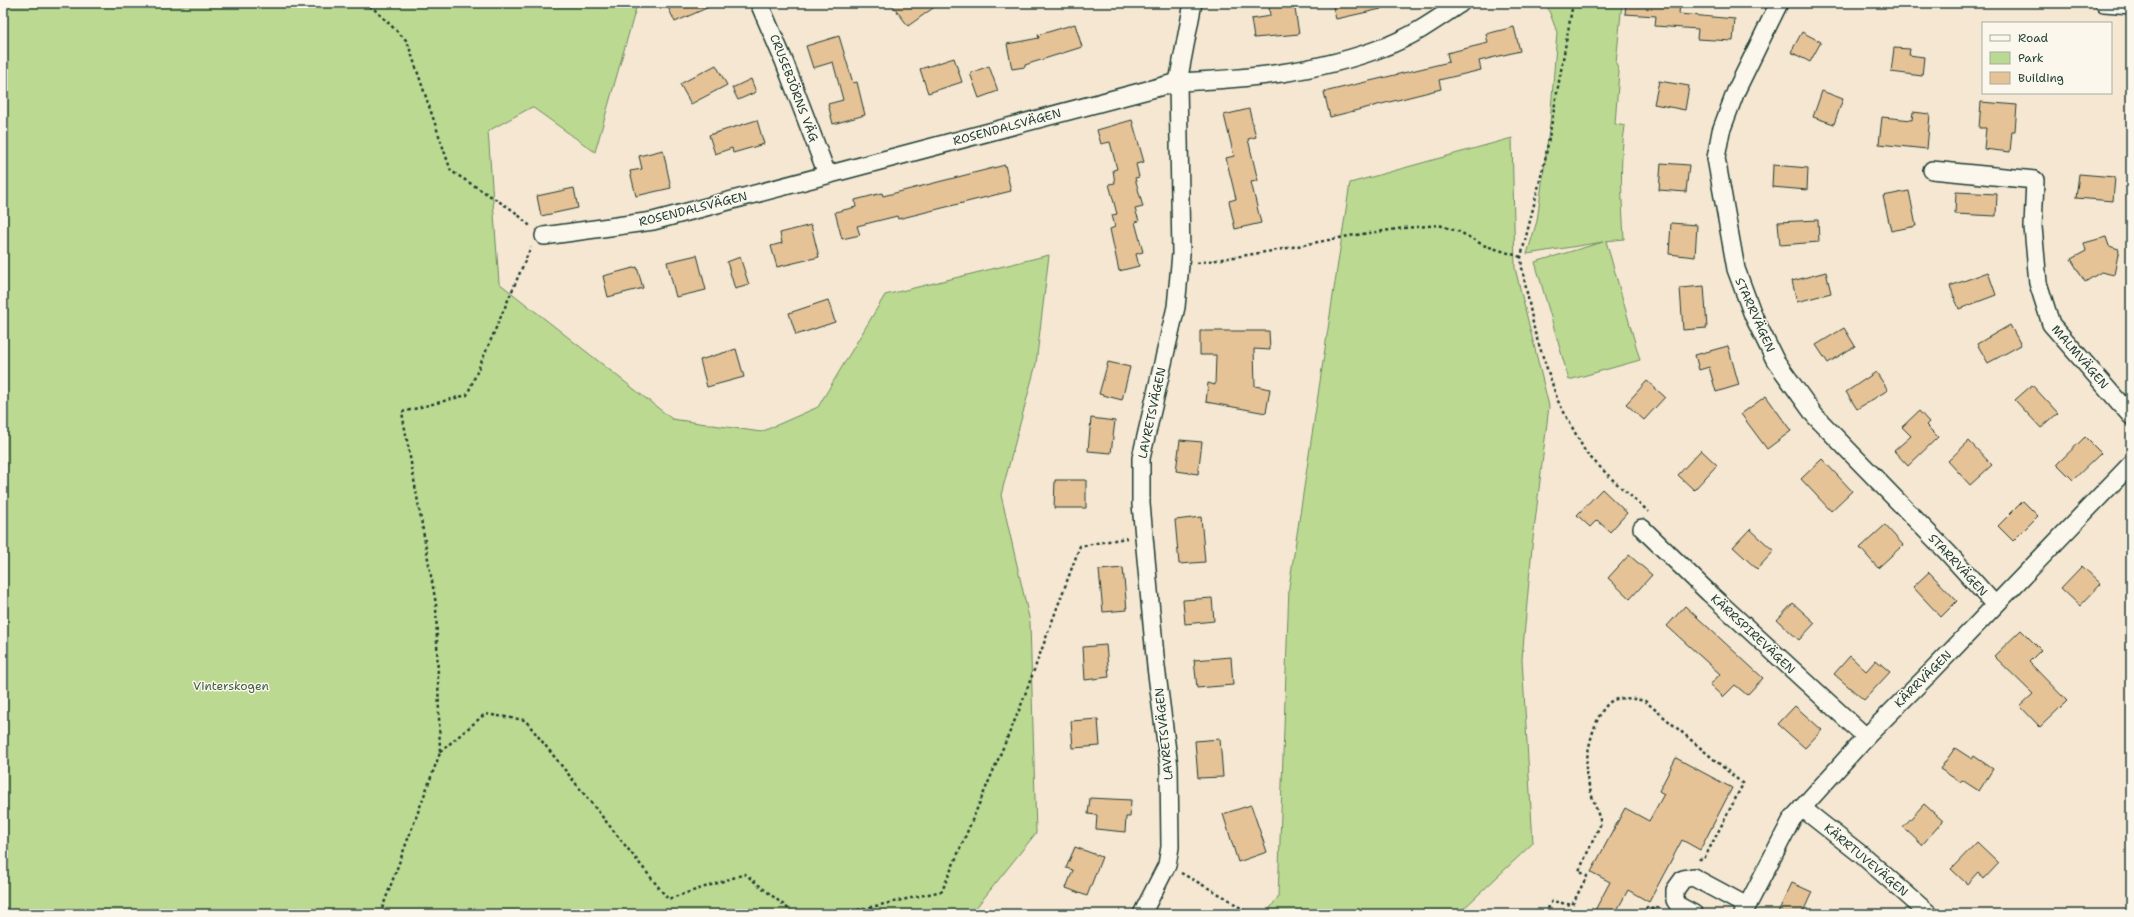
<svg xmlns="http://www.w3.org/2000/svg" width="2134" height="917" font-family="'Shantell Sans',sans-serif">
<style>
.green{fill:#bbd991;stroke:#6d8b62}
.building{fill:#e6c297;stroke:#1f3d34}
.lines{fill:none;stroke-linecap:round;stroke-linejoin:round}
.minor-casing{stroke:#1f3d34;stroke-width:20}
.path{stroke:#1f3d34;stroke-width:2.5;stroke-dasharray:3 3;stroke-linecap:butt}
.minor{stroke:#fbf7ec;stroke-width:17}
.labels{text-anchor:middle;dominant-baseline:central;stroke-width:3;stroke-linejoin:round;paint-order:stroke}
.street-label{font-size:12px;fill:#1f3d34;stroke:#fbf7ec}
.park-label{font-size:12px;fill:#3e5c47;stroke:#fbf7ec}
</style>
<rect width="100%" height="100%" fill="#f5e7d2"/>
<filter id="ink" filterUnits="userSpaceOnUse"><feTurbulence type="fractalNoise" baseFrequency=".025" numOctaves="2"/><feDisplacementMap in="SourceGraphic" scale="8" xChannelSelector="R" yChannelSelector="G"/><feConvolveMatrix kernelMatrix="1 2 1 2 8 2 1 2 1" color-interpolation-filters="sRGB"/></filter>
<g filter="url(#ink)">
<!-- green -->
<g class="green">
<path d="M3 3H630L636 8 595 152 532 107 488 131 499 283 672 419 761 432 818 407 885 295 1049 255 1036 364 1001 495 1030 622 1036 833 971 914H3Z"/>
<path d="M1546 3H1622L1616 63 1619 72 1615 124 1625 126C1619 164 1622 201 1624 239L1606 241 1640 360 1569 380 1535 262 1603 242 1527 254 1537 221 1550 123 1557 32Z"/>
<path d="M1512 138 1515 268 1549 406 1532 547 1522 659 1533 843 1458 914H1266L1278 897 1289 587 1350 183Z"/>
</g>
<!-- building -->
<g class="building">
<path d="M666 3H718L675 22Z"/>
<path d="M891 3H940L908 26Z"/>
<path d="M1294 3 1299 34 1254 38 1251 19 1270 16 1269 7Z"/>
<path d="M1332 3H1380L1381 9 1336 19Z"/>
<path d="M1626 3H1680L1679 14 1735 19 1733 41 1697 39 1698 29 1655 26 1656 16 1625 14Z"/>
<path d="M1075 24 1082 47 1025 65V67L1012 69 1007 44 1039 38 1038 35Z"/>
<path d="M1514 27 1520 51 1479 61 1481 70 1439 80 1441 89 1330 117 1324 92 1449 62 1447 53 1488 43 1486 34Z"/>
<path d="M1802 32 1821 42 1810 62 1791 52Z"/>
<path d="M839 36 853 83 857 82 865 115 833 124 828 104 843 100 833 62 813 68 806 46Z"/>
<path d="M1894 48 1910 49 1909 55 1924 57 1922 76 1891 72Z"/>
<path d="M954 58 962 82 928 93 920 69Z"/>
<path d="M716 65 727 85 691 104 680 84Z"/>
<path d="M989 66 998 91 979 98 970 73Z"/>
<path d="M751 79 756 92 738 100 732 88Z"/>
<path d="M1659 81 1689 86 1685 110 1654 104Z"/>
<path d="M1822 91 1843 99 1834 124 1813 117Z"/>
<path d="M1981 102 2017 105 2015 131H2012L2010 152 1984 149 1986 128H1979Z"/>
<path d="M1249 109 1256 137 1248 139 1258 181 1251 182 1261 223 1235 229 1229 201 1236 199 1226 158 1234 156 1224 115Z"/>
<path d="M1913 112 1930 114 1927 149 1879 144 1882 117 1912 120Z"/>
<path d="M757 120 764 144 733 153 732 148 715 154 709 135Z"/>
<path d="M1132 120 1144 162 1136 164 1139 177 1135 178 1143 207 1135 209 1139 221 1135 222 1143 252 1136 254 1139 266 1119 271 1110 229 1115 227 1112 215 1117 214 1109 184 1115 183 1113 170 1117 169 1110 142 1101 144 1097 130Z"/>
<path d="M663 150 671 188 636 196 630 171 642 169 639 156Z"/>
<path d="M1661 163 1689 165 1686 192 1659 190Z"/>
<path d="M1005 165 1011 191 898 219 897 216 857 226 860 235 842 239 835 212 856 207 855 200 882 193 883 196Z"/>
<path d="M1773 165 1808 168 1807 190 1772 187Z"/>
<path d="M2079 174 2115 177 2113 201 2076 198Z"/>
<path d="M574 188 578 208 541 216 537 196Z"/>
<path d="M1909 191 1916 226 1891 231 1883 196Z"/>
<path d="M1956 192 1997 194 1996 216 1955 214Z"/>
<path d="M1818 220 1819 242 1780 245 1778 222Z"/>
<path d="M1671 223 1697 225 1695 257 1669 254Z"/>
<path d="M811 225 819 257 777 267 771 246 782 243 780 233Z"/>
<path d="M2106 237 2109 246 2119 249 2114 275 2101 272 2085 282 2071 259 2086 251 2084 243Z"/>
<path d="M697 255 706 290 676 297 667 262Z"/>
<path d="M740 257 749 285 735 289 727 262Z"/>
<path d="M637 267 643 288 608 297 603 276Z"/>
<path d="M1826 272 1831 293 1797 302 1792 281Z"/>
<path d="M1988 272 1996 295 1959 309 1950 286Z"/>
<path d="M1704 286 1707 328 1683 330 1680 288Z"/>
<path d="M828 300 835 322 796 335 789 313Z"/>
<path d="M2010 325 2021 345 1988 363 1977 344Z"/>
<path d="M1844 328 1855 346 1828 363 1816 345Z"/>
<path d="M1200 331H1269L1270 350 1254 349 1255 386 1270 389 1266 413 1206 402 1208 383 1215 385 1216 355H1200Z"/>
<path d="M1728 346 1739 385 1716 392 1709 367 1699 370 1695 355Z"/>
<path d="M736 349 744 377 707 387 700 360Z"/>
<path d="M1108 362 1130 367 1122 400 1099 394Z"/>
<path d="M1876 372 1888 390 1857 409 1846 392Z"/>
<path d="M1647 381 1665 397 1644 420 1626 404Z"/>
<path d="M2032 385 2058 413 2041 428 2015 400Z"/>
<path d="M1766 396 1791 431 1767 449 1741 414Z"/>
<path d="M1919 411 1929 422 1926 425 1938 437 1908 466 1894 451 1911 436 1902 427Z"/>
<path d="M1091 418 1115 421 1111 453 1088 451Z"/>
<path d="M2085 437 2101 453 2073 480 2057 464Z"/>
<path d="M1180 440 1202 442 1198 474 1176 471Z"/>
<path d="M1969 441 1992 465 1970 485 1948 461Z"/>
<path d="M1701 450 1717 465 1694 490 1678 475Z"/>
<path d="M1822 459 1852 491 1831 511 1801 479Z"/>
<path d="M1055 480H1086V508H1054Z"/>
<path d="M1602 489 1627 513 1610 532 1597 520 1590 527 1577 515Z"/>
<path d="M2023 501 2038 516 2013 541 1998 526Z"/>
<path d="M1201 517 1205 562 1179 564 1175 520Z"/>
<path d="M1885 525 1903 545 1878 568 1860 548Z"/>
<path d="M1750 529 1774 551 1757 569 1733 547Z"/>
<path d="M1629 555 1652 575 1630 599 1608 578Z"/>
<path d="M2082 566 2101 584 2080 606 2061 588Z"/>
<path d="M1123 568 1127 610 1103 612 1099 570Z"/>
<path d="M1929 572 1957 601 1941 617 1913 587Z"/>
<path d="M1212 598 1214 621 1185 624 1183 600Z"/>
<path d="M1793 603 1815 623 1799 640 1777 620Z"/>
<path d="M1685 606 1763 678 1747 695 1735 685 1723 697 1710 685 1720 674 1667 626Z"/>
<path d="M2021 630 2041 650 2029 662 2067 701 2040 727 2020 706 2033 694 1994 656Z"/>
<path d="M1106 645 1109 677 1085 680 1083 647Z"/>
<path d="M1850 656 1866 671 1876 660 1890 672 1864 700 1834 674Z"/>
<path d="M1231 657 1233 685 1197 688 1194 660Z"/>
<path d="M1795 706 1822 730 1805 748 1778 724Z"/>
<path d="M1098 719 1100 746 1073 748 1071 721Z"/>
<path d="M1220 739 1223 777 1198 778 1195 741Z"/>
<path d="M1955 748 1972 759 1974 756 1993 769 1979 791 1962 780 1960 782 1940 769Z"/>
<path d="M1676 758 1732 788 1700 850 1682 840 1649 902 1628 890 1615 914H1593L1610 882 1591 872 1625 808 1649 821 1664 794 1659 791Z"/>
<path d="M1090 798 1131 800 1130 817H1126L1125 832 1096 829 1097 815 1088 814Z"/>
<path d="M1924 804 1943 821 1922 845 1903 827Z"/>
<path d="M1251 805 1267 852 1238 862 1223 814Z"/>
<path d="M1977 842 1999 863 1984 879 1978 872 1967 884 1951 869Z"/>
<path d="M1075 847 1102 857 1087 896 1066 888 1073 870 1066 868Z"/>
<path d="M1792 883 1812 892 1802 914H1777Z"/>
</g>
<g class="lines">
<!-- minor casing -->
<g class="minor-casing">
<g id="minor">
<path d="M759 3 784 61 827 174"/>
<path d="M1779 3 1736 91 1721 131 1716 158 1736 269 1753 315 1775 360 1815 416 1949 554 1995 605"/>
<path d="M2104 3 2131 5"/>
<path d="M1932 170 2035 180 2033 227 2038 283 2051 324 2131 416"/>
<path d="M544 236 653 221 1178 82C1247 79 1320 72 1384 47 1412 37 1436 20 1461 3"/>
<path d="M1642 528 1709 593 1866 737"/>
<path d="M1802 808 1863 856 1929 914"/>
<path d="M1142 914 1167 865 1170 847 1169 766 1156 667 1141 504V458L1176 307 1181 254 1178 82 1193 3"/>
<path d="M1694 914 1679 906 1675 900V890L1683 879 1693 877 1747 906"/>
<path d="M1743 914 1792 819 1802 808 1866 737 1932 671 2131 464"/>
</g>
</g>
<!-- path -->
<g class="path">
<path d="M364 3 374 9 407 41 451 171 514 211 530 226"/>
<path d="M1573 3 1545 160 1521 257 1522 268 1535 333 1558 401 1586 453 1615 482 1649 512"/>
<path d="M1197 263 1272 251 1349 236 1404 228 1439 225 1460 232 1483 245 1521 257"/>
<path d="M440 752 485 714 525 720 668 899 745 874 795 914"/>
<path d="M1181 873 1228 899 1249 914"/>
<path d="M380 914 440 753 436 604 402 412 467 395 531 247"/>
<path d="M840 914 942 891 1020 708 1080 546 1127 538"/>
<path d="M1545 914 1552 901 1572 905 1587 876 1579 871 1601 823C1597 810 1586 782 1586 769 1587 751 1594 716 1609 703 1618 695 1634 699 1645 701L1743 784 1704 859H1696"/>
<path d="M1643 914 1647 907 1652 909 1660 907"/>
</g>
<!-- minor -->
<use href="#minor" class="minor"/>
</g>
</g>
<g class="labels">
<!-- street labels -->
<g class="street-label">
<text transform="translate(794 88) rotate(69)">CRUSEBJÖRNS VÄG</text>
<text transform="translate(1007 127) rotate(-15)">ROSENDALSVÄGEN</text>
<text transform="translate(693 209) rotate(-14)">ROSENDALSVÄGEN</text>
<text transform="translate(1755 315) rotate(66)">STARRVÄGEN</text>
<text transform="translate(2080 357) rotate(49)">MALMVÄGEN</text>
<text transform="translate(1152 413) rotate(-78)">LAVRETSVÄGEN</text>
<text transform="translate(1958 565) rotate(47)">STARRVÄGEN</text>
<text transform="translate(1753 634) rotate(43)">KÄRRSPIREVÄGEN</text>
<text transform="translate(1923 679) rotate(-45)">KÄRRVÄGEN</text>
<text transform="translate(1164 734) rotate(-96)">LAVRETSVÄGEN</text>
<text transform="translate(1866 860) rotate(40)">KÄRRTUVEVÄGEN</text>
</g>
<!-- park labels -->
<g class="park-label">
<text x="231" y="686">Vinterskogen</text>
</g>
</g>
<!-- margin -->
<rect width="2134" height="917" fill="none" stroke="#fbf7ec" stroke-width="16"/>
<rect x="8" y="8" width="2118" height="901" fill="none" stroke="#1f3d34" stroke-width="1.5" filter="url(#ink)"/>
<!-- legend -->
<rect x="1982" y="22" width="130" height="72" fill="#fbf7ec" stroke="#a3ada2"/>
<rect x="1990" y="35" width="20" height="6" fill="#fbf7ec" stroke="#a3ada2"/>
<text x="2018" y="42" font-size="12" fill="#1f3d34">Road</text>
<rect x="1990" y="52" width="20" height="12" fill="#bbd991" stroke="#a3ada2"/>
<text x="2018" y="62" font-size="12" fill="#1f3d34">Park</text>
<rect x="1990" y="72" width="20" height="12" fill="#e6c297" stroke="#a3ada2"/>
<text x="2018" y="82" font-size="12" fill="#1f3d34">Building</text>
</svg>
